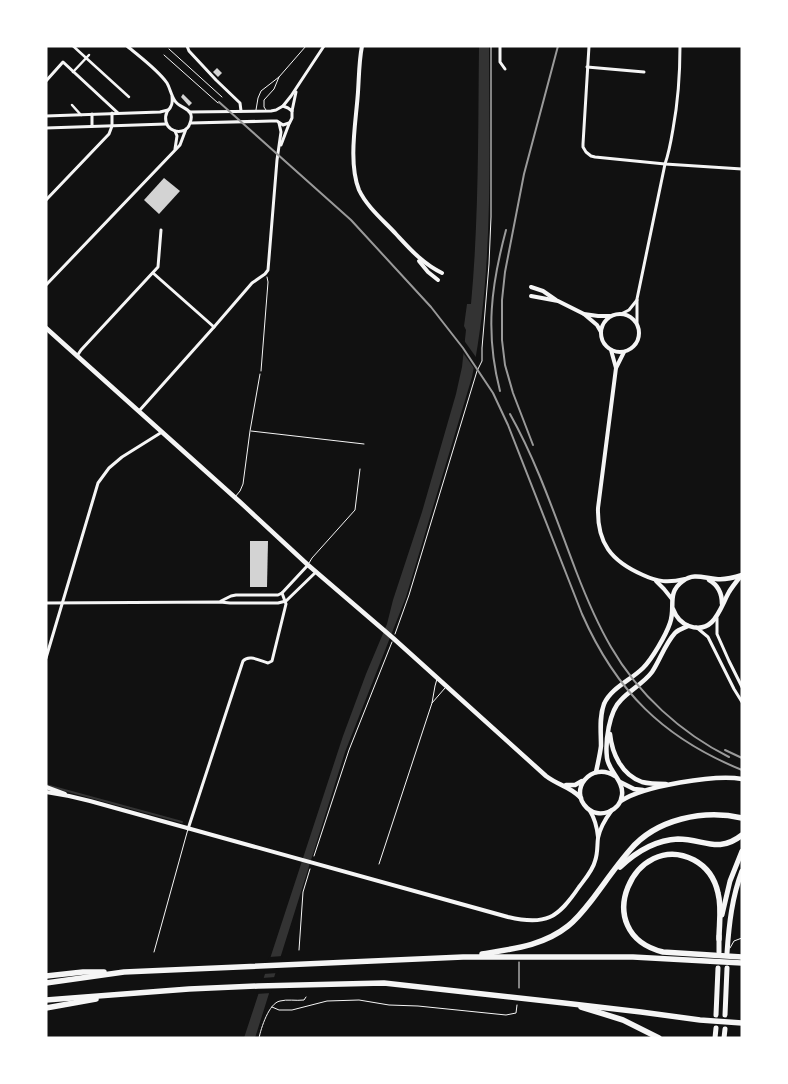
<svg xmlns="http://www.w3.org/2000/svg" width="788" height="1084" font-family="Figtree,sans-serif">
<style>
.water{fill:#333}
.pier{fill:#111}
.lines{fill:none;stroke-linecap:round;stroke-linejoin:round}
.stream{stroke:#333;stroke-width:2}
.building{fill:#d3d3d3}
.path{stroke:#f5f5f5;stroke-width:1}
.service{stroke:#f5f5f5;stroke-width:1}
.pedestrian{stroke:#f5f5f5;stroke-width:2.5}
.minor{stroke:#f5f5f5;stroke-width:3}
.tertiary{stroke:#f5f5f5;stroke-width:4}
.secondary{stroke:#f5f5f5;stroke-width:4.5}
.trunk{stroke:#f5f5f5;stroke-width:5}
.motorway{stroke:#f5f5f5;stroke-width:5.5}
.rail{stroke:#9a9a9a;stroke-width:2}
</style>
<rect width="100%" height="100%" fill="#111"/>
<!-- water -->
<path class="water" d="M479 46H489C489 157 494 268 472 377L406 597 345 752 255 1038H244L343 736 366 674 387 624 393 600 422 512 456 394 462 367 466 330 464 326 467 304H471C479 218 478 132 479 46Z"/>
<!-- pier -->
<g class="pier">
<path d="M463 339 478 360 476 371 461 350Z"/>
<path d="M283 956 278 973 263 974 269 957Z"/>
<path d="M276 977 271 993 256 994 262 978Z"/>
</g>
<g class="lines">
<!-- stream -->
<path class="stream" d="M46 785 182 822"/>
</g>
<!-- building -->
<g class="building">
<path d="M217 68 222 73 218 77 213 72Z"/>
<path d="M183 94 192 103 189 106 181 97Z"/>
<path d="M164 178 180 191 159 214 144 200Z"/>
<path d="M250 541H268L267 587H250Z"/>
</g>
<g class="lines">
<!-- path -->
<g class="path">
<path d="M169 49 222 97"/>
<path d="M164 55 218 103"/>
<path d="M261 371 268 282 267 277"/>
<path d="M395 634 409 595 477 371 482 361V348L489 264 491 217V46"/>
<path d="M314 856 349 750 392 642"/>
<path d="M299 950 303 892 310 869"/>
<path d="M519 962V988"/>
<path d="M272 1007 279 1010H292L327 1001 359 1000 389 1005 418 1006 506 1015 516 1013 517 1005"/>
<path d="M259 1038C261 1028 269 1003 280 1001 287 999 296 1001 304 1000L306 997"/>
</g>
<!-- service -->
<g class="service">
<path d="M256 110 258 98 261 91 279 77 306 46"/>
<path d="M266 110 264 107V100L274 89 279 77"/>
<path d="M251 431 364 444"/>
<path d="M235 497 240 491 243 484 250 431 260 374"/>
<path d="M309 563 312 558 355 510 360 469"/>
<path d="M437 679 435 686 432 703 445 688"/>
<path d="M379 864 432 703"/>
<path d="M730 948 734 941 742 938"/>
<path d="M154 952 188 829"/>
</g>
<!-- pedestrian -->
<g class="pedestrian">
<path d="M73 46 129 97"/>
<path d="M73 72 89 55"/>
<path d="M72 105 81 115"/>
</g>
<!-- minor -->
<g class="minor">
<path d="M127 46C140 57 158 70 167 83 170 88 171 95 175 101 180 109 196 108 190 123 189 127 186 130 182 131 178 132 174 131 171 129 166 126 164 118 167 112 168 110 170 109 171 106 173 103 172 98 172 95"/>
<path d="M187 46 189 51 216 80 240 103 241 111"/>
<path d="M500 46V62L505 69"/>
<path d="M589 46 583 144V147L586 152 591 156 595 157 665 164 742 169"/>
<path d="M587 67 644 72"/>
<path d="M46 81 63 62 118 113"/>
<path d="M283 106 291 96 324 46"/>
<path d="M189 112 271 111 276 110 283 106 288 108 292 111"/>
<path d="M92 114V126"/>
<path d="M46 116 160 112 168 110"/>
<path d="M191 123 271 121H277L283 125 289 123"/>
<path d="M46 128 166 124"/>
<path d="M281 145 289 124 292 118V111L296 92"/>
<path d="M175 149 177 136 175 131"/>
<path d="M46 200 109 134 112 126V113"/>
<path d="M153 273 214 327"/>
<path d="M46 285 180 145 186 129"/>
<path d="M621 314 629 310 637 300"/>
<path d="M637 324V299L665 164C669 153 671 141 673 129 678 102 680 74 680 46"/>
<path d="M77 356 81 350 158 267 161 230"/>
<path d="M139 411 214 327 252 283 265 274 268 270 277 160 281 132 279 123"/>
<path d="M221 601 231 596 236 595H278L282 593 308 565"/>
<path d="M46 603 220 602 230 603H278L286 601 316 572"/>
<path d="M717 618V634L729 661 742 687"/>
<path d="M696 627 708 637 734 689 742 702"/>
<path d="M46 658 98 483 109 468 122 457 162 432"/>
<path d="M188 829 243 661C249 654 260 661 268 663L272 661 286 604 282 593"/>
</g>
<!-- tertiary -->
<g class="tertiary">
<path d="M362 46C359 61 359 77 358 92 356 122 348 162 359 190 367 207 384 221 396 234 410 249 423 264 442 273"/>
<path d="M419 261 428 272 438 280"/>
<path d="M531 287 543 291 556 300"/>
<path d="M531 296 558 301 584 314 598 316H610"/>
<circle cx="620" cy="333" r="19"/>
<path d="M584 314 597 325 601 332"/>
<path d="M611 350 616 368"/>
<path d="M624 352 616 368 598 508C597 543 611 561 643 575 658 582 668 583 685 579"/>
<path d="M656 581 664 589 672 599"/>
<path d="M46 787 65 794"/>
<path d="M46 792 69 796 90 801 508 917C546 926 558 918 579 887 585 879 593 870 595 861 598 853 597 845 598 838 600 827 606 818 612 810"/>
<path d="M590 811C595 819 597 827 598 837"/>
</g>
<!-- secondary -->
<g class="secondary">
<path d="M46 328 240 502 308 565 393 638 546 776C559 786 570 786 581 798"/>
<path d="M709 580C718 585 722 594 722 604"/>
<path d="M673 609C676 617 681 623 689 626 714 635 720 608 729 592 732 587 736 582 740 577"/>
<path d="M610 734C612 754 622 775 642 782 650 784 659 784 666 784"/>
<path d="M596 772C598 763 600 754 601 746 601 732 599 717 604 704 611 688 631 680 643 668 652 659 666 635 670 623 676 607 666 593 683 581 693 573 704 578 716 579 724 580 733 578 742 575"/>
<path d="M615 776C591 761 568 790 587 808 599 819 620 812 622 795 624 781 609 772 607 758 605 742 609 711 621 700 630 690 644 683 652 672 660 660 665 644 675 633 679 629 684 628 688 626"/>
<path d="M620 782 634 789 643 790"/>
<path d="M566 785H575L582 781"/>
<path d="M621 801C643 786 716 774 742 779"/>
</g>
<!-- trunk -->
<g class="trunk">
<path d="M722 915 730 881 742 851"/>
<path d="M719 952V936"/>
<path d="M727 953C729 924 732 897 742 871"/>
<path d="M716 1015 718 968"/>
<path d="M725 1015 727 968"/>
<path d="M715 1038 716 1028"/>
<path d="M724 1038 725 1029"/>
</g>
<!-- motorway -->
<g class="motorway">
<path d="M620 867C636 852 655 840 678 839 704 839 718 854 742 835"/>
<path d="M719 939C719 924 722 908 718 893 715 879 707 867 694 860 635 829 587 933 663 952L742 957"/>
<path d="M482 954C512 949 543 946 568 926 577 919 584 910 591 901 604 884 616 866 630 850 656 819 704 809 742 818"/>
<path d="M46 976 83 972H104"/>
<path d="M46 983 124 972 463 957H633L742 963"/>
<path d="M46 1000 189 989 258 986 384 983 564 1003 641 1012 700 1020 742 1023"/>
<path d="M581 1007 623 1020 659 1038"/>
<path d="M46 1008 96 999"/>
</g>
<!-- rail -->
<g class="rail">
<path d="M219 102 351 220 431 307 463 348 493 393 508 425 582 614C616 691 663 738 742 770"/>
<path d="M500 391C485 333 491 286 506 230"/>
<path d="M510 414C538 464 556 519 576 571 586 597 597 623 611 647 638 694 681 733 729 757"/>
<path d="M533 445 513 393 505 365 502 340V300L505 272 524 174 558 46"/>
<path d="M725 750 742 758"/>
</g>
</g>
<!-- border -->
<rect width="788" height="1084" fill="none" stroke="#ffffff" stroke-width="95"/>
</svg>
